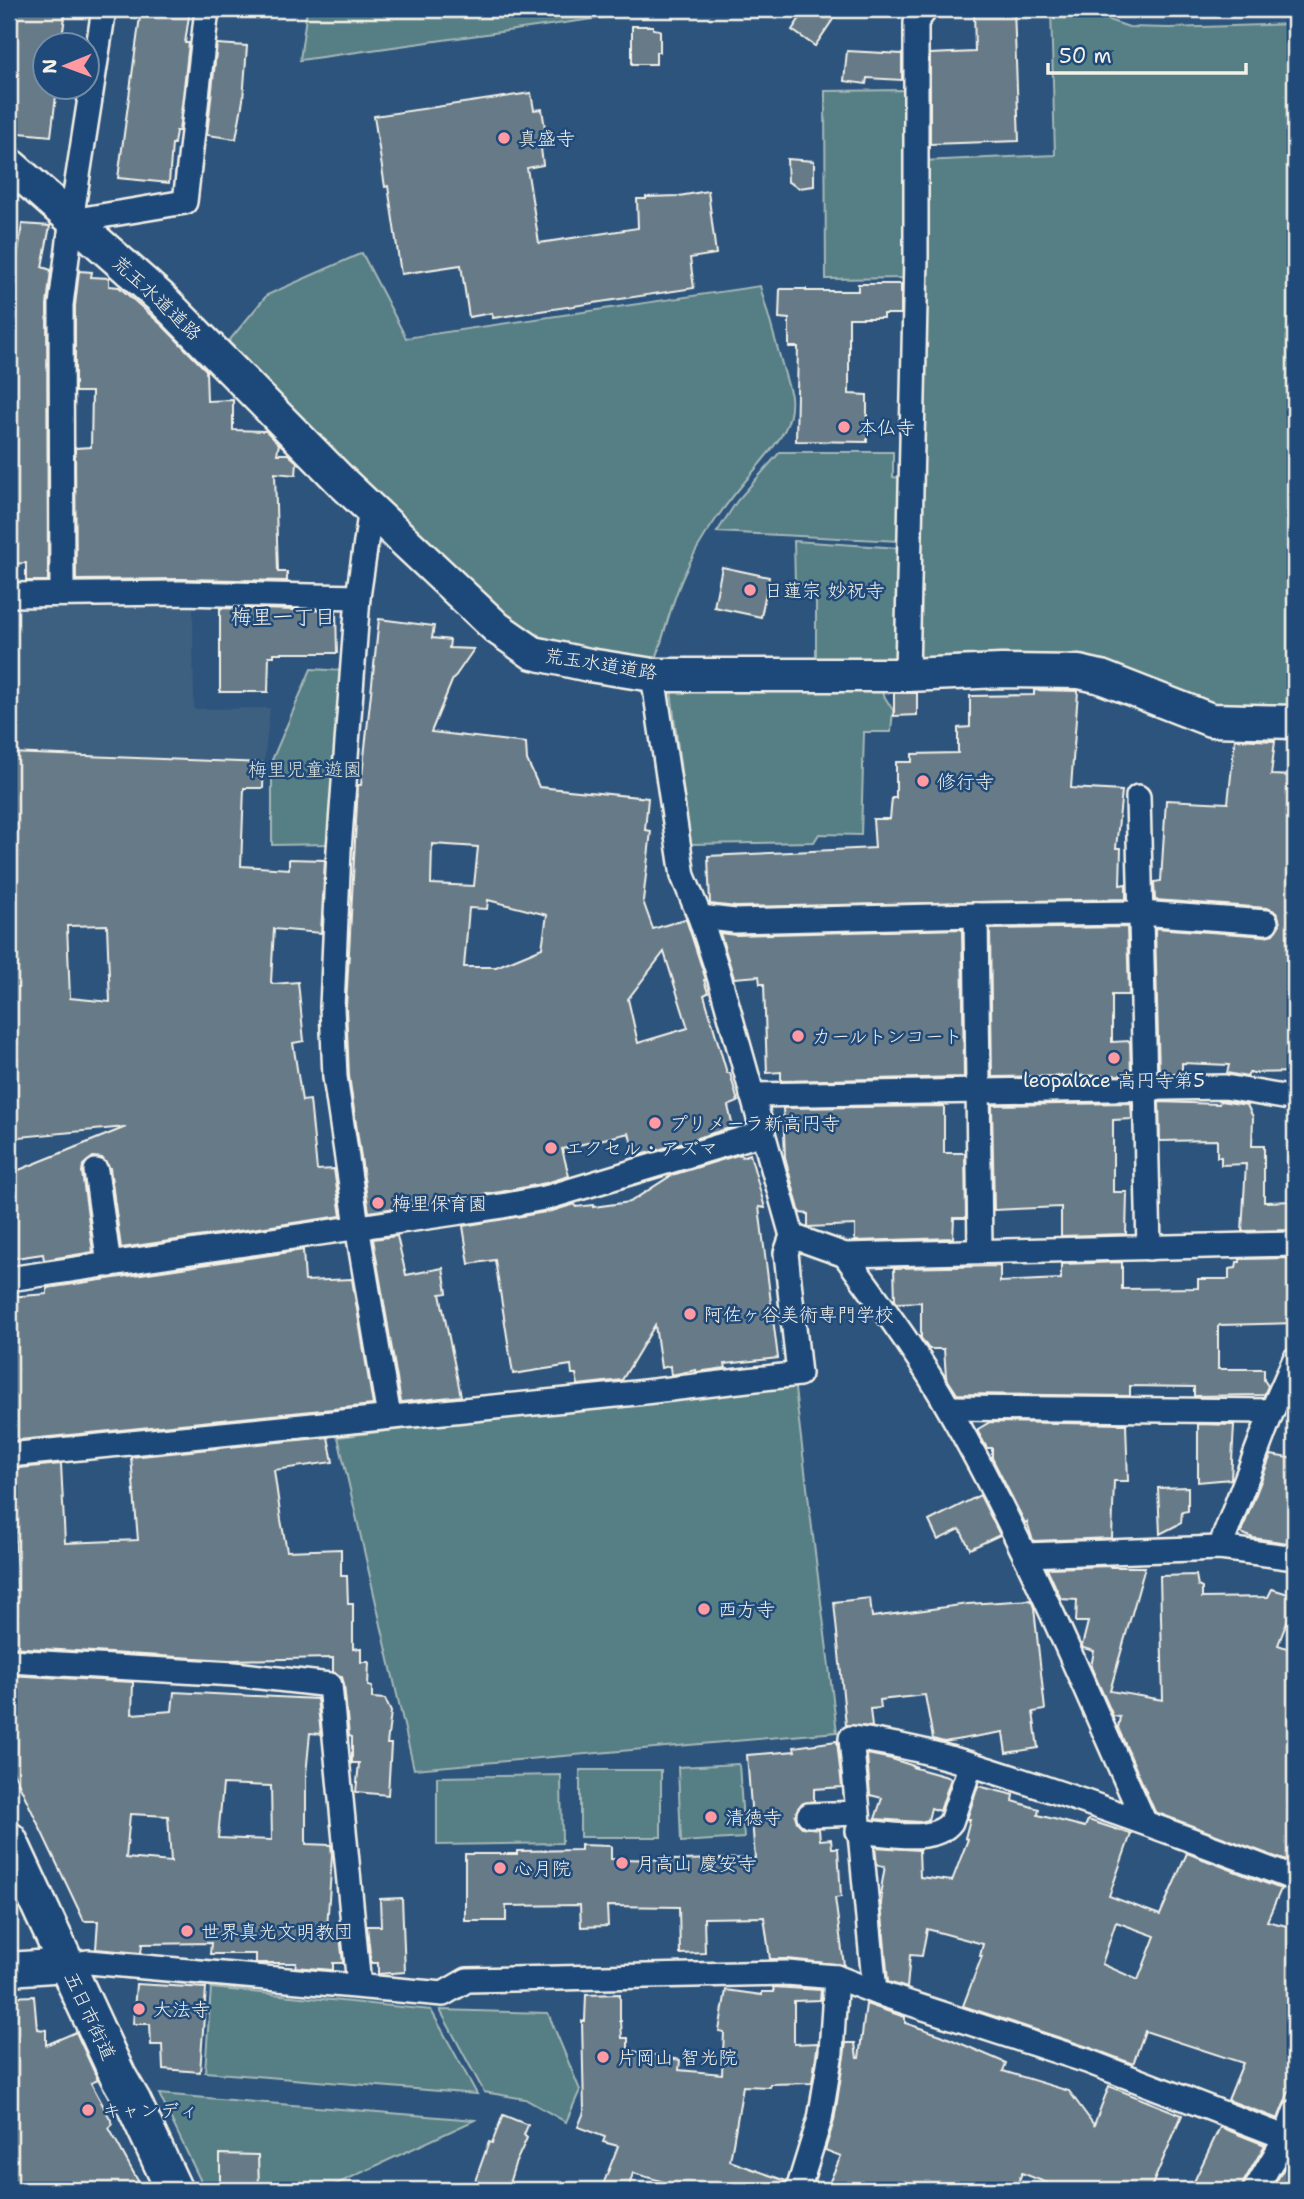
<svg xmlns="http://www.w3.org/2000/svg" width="1304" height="2199" font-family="'Shantell Sans','Klee One',sans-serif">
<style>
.built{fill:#3e5f80}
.green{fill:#567e85;stroke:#a5b8b6;stroke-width:2}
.building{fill:#667a88;stroke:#f4f1e8;stroke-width:2;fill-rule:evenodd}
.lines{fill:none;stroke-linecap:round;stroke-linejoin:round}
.street-casing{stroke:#f4f1e8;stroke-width:28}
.secondary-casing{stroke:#f4f1e8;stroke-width:37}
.primary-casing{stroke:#f4f1e8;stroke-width:40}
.street{stroke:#1f4a7a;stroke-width:23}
.secondary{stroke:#1f4a7a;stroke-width:32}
.primary{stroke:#1f4a7a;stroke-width:35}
.poi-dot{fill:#ff9aa2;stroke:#1f4a7a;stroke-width:2.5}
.labels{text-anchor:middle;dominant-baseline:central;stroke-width:5;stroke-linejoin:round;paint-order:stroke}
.poi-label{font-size:19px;fill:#f4f1e8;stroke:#1f4a7a;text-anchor:start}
.street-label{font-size:19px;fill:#f4f1e8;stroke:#1f4a7a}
.park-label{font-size:19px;fill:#dce0d9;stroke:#1f4a7a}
.neighbourhood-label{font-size:21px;fill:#f4f1e8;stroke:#1f4a7a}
</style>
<rect width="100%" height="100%" fill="#2d547d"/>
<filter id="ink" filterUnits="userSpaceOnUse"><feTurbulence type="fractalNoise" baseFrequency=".0143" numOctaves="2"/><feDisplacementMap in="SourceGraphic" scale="14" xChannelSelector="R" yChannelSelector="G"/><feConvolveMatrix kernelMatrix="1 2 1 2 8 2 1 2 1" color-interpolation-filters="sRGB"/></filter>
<g filter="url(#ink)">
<!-- built -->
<path class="built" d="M193 607 194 709 270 708 264 763 9 753V609Z"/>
<!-- green -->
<g class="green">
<path d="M307 9H664L300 60Z"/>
<path d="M1051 9H1081L1094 15 1129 27 1169 28 1295 24V712H1228L1154 684 916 664 922 161 1055 155Z"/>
<path d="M905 90 909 278 826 279 825 91Z"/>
<path d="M362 253 406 338 760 286 791 396C794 427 776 443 758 466 729 500 701 535 683 577 670 606 663 639 653 669L534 650 219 353 267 295Z"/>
<path d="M780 452H893V477L902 478 899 541 717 532 737 501Z"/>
<path d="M794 541 900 548 899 667 816 666V586L795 584Z"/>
<path d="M311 669 346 671 331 844 272 845V760Z"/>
<path d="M682 682 877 685 893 710 891 732H864L861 835 819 834 814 842 690 844 671 691Z"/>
<path d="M794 1381 837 1732 414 1769 338 1437Z"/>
<path d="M739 1764 744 1838 681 1842 678 1767Z"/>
<rect x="580" y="1770" width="81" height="67"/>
<path d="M561 1775 562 1843 437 1845V1777Z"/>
<path d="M211 1988 431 2010 477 2094 205 2072Z"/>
<path d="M440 2010 548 2013 580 2090 566 2122 525 2099 484 2092Z"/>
<path d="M159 2094 475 2120 324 2190H205Z"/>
</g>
<!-- building -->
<g class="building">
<path d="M9 9H66L61 46H46V88H57L51 136 9 132Z"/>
<path d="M141 9H190L185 43H189L179 131H176L174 144H172L169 183 118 178Z"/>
<path d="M806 9H840L815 46 792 30Z"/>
<path d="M974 9H1014L1019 141 930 144V54L975 52Z"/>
<path d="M632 26H653V29L660 30V52H656V64H632Z"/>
<path d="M217 44 247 46 243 100 236 139 207 135Z"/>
<path d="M847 51 902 54V80L867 78 866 84 844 81Z"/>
<path d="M531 93 534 110 542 109 548 147 541 148 543 165 527 168 539 243 638 228 637 199H646V197L679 196 708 191 716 254 690 258 694 288 493 318 492 313 469 317 461 265 401 274 388 186 385 187 374 116Z"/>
<path d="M787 159 814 161V186L799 188 788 182Z"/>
<path d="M22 224 50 226 42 267 51 270 47 305 48 581H26V563L9 564V408H15L14 340H11L10 309Z"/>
<path d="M79 271 92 272 91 277 109 278V286L119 287 163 326 206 370 207 401 233 400V430L266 431 279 444 277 454H288L297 462 296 475 275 473 278 572H287V581L181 579 76 580 75 448 91 447 92 392H75V306Z"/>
<path d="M858 284H901V314H883V318H849V394L867 395V442L796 441 798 347H789V319L779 318 780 289H806V291H858Z"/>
<path d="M722 567 769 577 761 617 714 607Z"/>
<path d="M220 608 336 611 337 653H274V656H269L268 692H220Z"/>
<path d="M379 619 434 626 432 638 450 640 449 648 474 649 452 681 431 732 526 743 527 760 539 787 648 798 645 830 651 831 643 901 653 929 685 919 687 922 706 980H704L708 993 704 995 727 1073H730L738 1102 728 1106 733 1127 635 1157 629 1133 562 1149 569 1176 546 1183 500 1192 369 1212 349 1076 346 1007 358 785H361ZM432 844 478 847 474 886 431 884ZM488 900 547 915 542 948 496 967H464L469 908 487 909ZM664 952 688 1028 638 1043 628 999Z"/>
<path d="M1034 690 1078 691 1071 788 1122 791 1116 848H1121L1120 885 1126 884V899L736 907 710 904 708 856 875 848 873 819H890L892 798H896V762H912V754L958 753V728L970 727V696L1034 695Z"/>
<path d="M894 693H917V715L894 716Z"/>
<path d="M1235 739 1275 741 1271 775 1295 776V1072L1249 1073 1247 1077 1227 1073 1229 1065 1182 1063V1074H1159L1155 928 1265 936 1273 934 1280 924 1278 915 1273 910 1267 908 1155 900 1154 882 1161 881 1166 800 1228 803Z"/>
<path d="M9 753 264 763 263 788H244L241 866 289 869V859L325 860 321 933 274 929 271 982 273 984 298 982 304 1041 293 1043 302 1101 310 1100 317 1170 334 1169 341 1216 121 1248 110 1168 102 1158 93 1157 83 1165 82 1172 93 1252 44 1260 43 1254 9 1259V1174L126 1127 9 1138 13 1066H9ZM107 925 110 1002 70 998 67 926Z"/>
<path d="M1127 927 1129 995H1112V1042L1130 1041 1131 1075 992 1077 990 929Z"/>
<path d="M962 929 964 1077 781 1081V1072L767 1073 764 984H760L759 976 734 978 720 933 735 935Z"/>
<path d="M1220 1101 1247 1105 1253 1117 1252 1146H1264V1202L1295 1201V1230L1242 1231 1246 1164 1221 1165V1157H1217V1140L1160 1141 1159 1102 1219 1104Z"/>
<path d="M1131 1103 1132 1119 1113 1120V1192H1127L1126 1234 1061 1236V1207L994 1210 992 1105Z"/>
<path d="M944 1106V1153H965L966 1218H954L953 1238 855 1241V1225L808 1227V1214L800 1213 785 1158 783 1108Z"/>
<path d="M741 1154 742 1157 750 1154 765 1208 759 1207 778 1358 725 1364 726 1368 696 1372V1370L671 1375 670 1366 661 1368 655 1325 622 1380 578 1385 576 1374H572L571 1365 513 1374 495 1260 469 1264 463 1226 552 1211 575 1204 576 1207 593 1205V1207L630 1202 672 1175Z"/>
<path d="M397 1236 406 1275 443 1268 447 1293 440 1294 461 1396 401 1402 373 1239Z"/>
<path d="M303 1250 305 1281 352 1279 373 1405 9 1441V1297L47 1294V1288Z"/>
<path d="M1295 1258V1323L1220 1325 1218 1327V1369H1264V1380L1268 1386 1264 1395 1194 1396V1387L1130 1386V1396L957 1394 946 1377 944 1349H929L921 1338V1302L897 1303 895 1300 894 1268 1000 1266V1282L1061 1279V1264L1122 1262V1289L1198 1288V1279H1229V1269L1236 1268 1237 1262H1240V1259Z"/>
<path d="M990 1422 1126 1424 1128 1481H1114L1112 1538 1033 1541 1027 1522 1025 1523 992 1458V1448H987L978 1432V1429Z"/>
<path d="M1198 1424 1234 1425 1231 1479 1198 1482Z"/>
<path d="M328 1437 333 1462 274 1470 281 1520 287 1551 341 1549V1576H347L348 1604H353V1649L361 1648V1662H369L368 1686 372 1687V1698L385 1699 391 1712 387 1744H391L388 1795 356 1792 359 1763H352V1737L349 1736 344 1684 342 1677 333 1672V1658L229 1660 9 1647V1589L17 1590 15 1526H9V1469L61 1464 65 1543 138 1540 131 1457Z"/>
<path d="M1271 1455 1295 1459V1544L1253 1538 1241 1533Z"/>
<path d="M1188 1487V1511L1182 1512 1181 1523 1160 1534 1158 1488Z"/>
<path d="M980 1495 1000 1535 970 1549 960 1529 938 1540 929 1521Z"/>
<path d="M1111 1566V1567H1145L1110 1691 1163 1700 1160 1576 1196 1575 1198 1586 1202 1588V1598L1268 1597 1272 1589 1295 1596V1601L1278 1645 1295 1651V1712L1287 1737 1295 1740V1856L1292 1863 1155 1812 1118 1728 1120 1717 1113 1716 1091 1667 1094 1651 1083 1648 1082 1646 1088 1622H1076L1077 1600 1061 1599 1047 1568Z"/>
<path d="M870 1598 872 1617 968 1604 1031 1600 1034 1608 1045 1710 1033 1712 1038 1748 1006 1753 1003 1732 944 1742 933 1739 925 1695 880 1700 881 1708 870 1709 872 1727 846 1725 834 1602Z"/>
<path d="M9 1675 133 1682 132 1714 172 1711 174 1692 317 1699 321 1734 310 1733 306 1775V1844L331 1845 332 1856 327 1928 339 1927 343 1963H333V1970L295 1967 296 1963H256V1954H210L211 1943 142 1944 141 1953 96 1949 98 1921H84L9 1763ZM223 1784 271 1786 272 1840 218 1838ZM130 1814 168 1816 171 1862 126 1858Z"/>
<path d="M837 1741 842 1787 814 1789V1801L801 1804 795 1815 797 1822 802 1827 819 1829 820 1840 831 1839 832 1848H838L841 1897 835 1898 844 1965 788 1959H770L764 1917 704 1918 705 1953 680 1954 679 1907 607 1906 608 1926 581 1927 580 1905 506 1906V1921H465V1854H517V1851L581 1850V1845L611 1846V1859L681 1860 755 1858 747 1755 795 1751 794 1747Z"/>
<path d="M867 1754 892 1759 917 1767H912L951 1778 940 1811 931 1808 928 1820 920 1822 875 1819 882 1798 870 1795Z"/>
<path d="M978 1786 1014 1795 1013 1801 1039 1809 1038 1815 1085 1827 1088 1820 1131 1834 1109 1896 1160 1915 1187 1853 1281 1889 1267 1921 1295 1928V2077L1278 2119 1228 2100 1243 2063 1145 2031 1133 2064 1091 2048 963 2006 982 1956H980L983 1944 927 1929 922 1956 910 1955 907 1988 888 1982 881 1903 882 1895H880L885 1866 877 1865 875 1847 919 1850 920 1877 952 1881 968 1839 965 1838 970 1819H967ZM1116 1922 1155 1936 1138 1980 1102 1964Z"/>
<path d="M402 1898 405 1972 378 1974V1963H371L367 1926H381L380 1899Z"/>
<path d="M136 1984 206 1988 200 2072 163 2069 162 2045H151L150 2024H133Z"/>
<path d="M773 1987 821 1990 820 2000 794 2001V2044L818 2043 812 2083 770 2084V2087L743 2086 730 2161 786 2181 784 2190H692L633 2173 628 2190H601L618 2146 603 2142 605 2137 578 2127 584 2112 582 2021H585L586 1995 620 1994V2021H621L622 2038H628V2050L680 2060 679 2070 722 2074 724 2032 719 2031 726 1990 762 1995V1992H774Z"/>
<path d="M34 1996 37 2029 46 2030V2045L76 2032 98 2080 91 2083 113 2124 109 2128 143 2190 9 2189V1997Z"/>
<path d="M866 2004 905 2017V2023L941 2035 1006 2063 1003 2071 1069 2091 1094 2125 1109 2086 1182 2115 1150 2190H1065L1022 2173 1015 2190H922L903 2181 900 2190H826L841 2156 825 2150 834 2121 846 2043H855L857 2058H859Z"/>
<path d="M503 2115 528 2125 524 2135 527 2138 515 2164 507 2190 475 2181 489 2142 492 2143Z"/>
<path d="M1220 2127 1265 2145 1243 2183 1241 2190H1190Z"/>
<path d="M220 2154 258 2155 259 2188 220 2190Z"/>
<path d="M1286 2165 1291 2170 1289 2190H1271Z"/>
</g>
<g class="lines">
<!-- street casing -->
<g class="street-casing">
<g id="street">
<path d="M71 221 185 202 207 9"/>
<path d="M371 508 358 597 339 850 332 1007 335 1077 357 1226 389 1417"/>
<path d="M62 594 61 305 74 201 104 9"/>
<path d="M9 595 181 593 358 597"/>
<path d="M653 675 683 876 700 917 717 969 792 1236 845 1255 1295 1244"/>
<path d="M907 675 916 256V22L926 9"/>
<path d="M1138 797 1149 1248"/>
<path d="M976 915 980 1251"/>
<path d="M700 917 735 921 976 915 1140 913 1266 922"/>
<path d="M752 1095 1225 1087 1295 1099"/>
<path d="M96 1171 109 1265"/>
<path d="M845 1255C881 1305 919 1355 949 1409 1025 1541 1082 1683 1144 1821"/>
<path d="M9 1279 502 1206 549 1197 763 1133"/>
<path d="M949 1408 1272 1411"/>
<path d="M9 1455 636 1393 799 1374 786 1253 792 1236"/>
<path d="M1220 1548 1272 1411 1295 1359"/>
<path d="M1025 1555 1220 1548 1295 1558"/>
<path d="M9 1661 234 1674 330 1685 359 1986"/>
<path d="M809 1815 857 1813"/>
<path d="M858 1831C884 1833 934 1845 951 1822L971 1764"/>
<path d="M66 1965 89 1962 443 1994 467 1980 787 1973 836 1977 875 1992 1087 2061 1295 2141"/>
<path d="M875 1992 851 1738C915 1745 975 1765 1035 1785 1123 1814 1209 1846 1295 1879"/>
<path d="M798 2190 820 2119 831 2052 836 1977"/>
<path d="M1255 2190 1286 2137 1295 2112"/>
</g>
</g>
<!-- secondary casing -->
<g class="secondary-casing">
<g id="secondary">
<path d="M9 164 161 298 343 483 497 628 533 653 589 665 653 675H907L1001 671 1079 672 1101 677 1211 720 1295 722"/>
<path d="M9 1969 66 1965"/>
</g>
</g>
<!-- primary casing -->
<g class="primary-casing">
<path id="primary" d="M9 1840 118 2076 132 2100 174 2190"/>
</g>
<!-- street -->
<use href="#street" class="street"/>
<!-- secondary -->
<use href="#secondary" class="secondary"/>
<!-- primary -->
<use href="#primary" class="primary"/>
</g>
</g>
<!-- markers -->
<g class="poi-dot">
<circle cx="504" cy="138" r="7"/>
<circle cx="844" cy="427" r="7"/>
<circle cx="750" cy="590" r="7"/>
<circle cx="923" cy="781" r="7"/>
<circle cx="798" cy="1036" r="7"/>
<circle cx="1114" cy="1058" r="7"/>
<circle cx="655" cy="1123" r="7"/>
<circle cx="551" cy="1148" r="7"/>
<circle cx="378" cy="1203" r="7"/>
<circle cx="690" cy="1314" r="7"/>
<circle cx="704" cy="1609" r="7"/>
<circle cx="711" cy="1817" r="7"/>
<circle cx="622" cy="1863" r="7"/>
<circle cx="500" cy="1868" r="7"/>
<circle cx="187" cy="1931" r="7"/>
<circle cx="139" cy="2009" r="7"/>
<circle cx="603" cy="2057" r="7"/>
<circle cx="88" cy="2110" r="7"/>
</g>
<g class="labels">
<!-- poi labels -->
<g class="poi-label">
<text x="518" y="138">真盛寺</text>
<text x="858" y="427">本仏寺</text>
<text x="764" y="590">日蓮宗 妙祝寺</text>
<text x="937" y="781">修行寺</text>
<text x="812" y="1036">カールトンコート</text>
<text x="1114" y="1080" text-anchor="middle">leopalace 高円寺第5</text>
<text x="669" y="1123">プリメーラ新高円寺</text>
<text x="565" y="1148">エクセル・アズマ</text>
<text x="392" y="1203">梅里保育園</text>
<text x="704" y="1314">阿佐ヶ谷美術専門学校</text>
<text x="718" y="1609">西方寺</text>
<text x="725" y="1817">清徳寺</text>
<text x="636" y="1863">月高山 慶安寺</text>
<text x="514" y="1868">心月院</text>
<text x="201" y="1931">世界真光文明教団</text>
<text x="153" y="2009">大法寺</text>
<text x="617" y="2057">片岡山 智光院</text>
<text x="102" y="2110">キャンディ</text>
</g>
<!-- street labels -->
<g class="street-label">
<text transform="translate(157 298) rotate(43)">荒玉水道道路</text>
<text transform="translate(601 664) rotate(9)">荒玉水道道路</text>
<text transform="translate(90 2016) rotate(65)">五日市街道</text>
</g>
<!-- park labels -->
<g class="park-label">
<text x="305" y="769">梅里児童遊園</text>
</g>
<!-- neighbourhood labels -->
<g class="neighbourhood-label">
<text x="283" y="617">梅里一丁目</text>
</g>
</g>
<!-- margin -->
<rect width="1304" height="2199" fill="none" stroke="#1f4a7a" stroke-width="35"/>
<rect x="18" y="18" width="1269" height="2164" fill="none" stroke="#f4f1e8" stroke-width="2.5" filter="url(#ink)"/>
<!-- north arrow -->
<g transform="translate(66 66) rotate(269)"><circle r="33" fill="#1f4a7a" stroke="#748da6" stroke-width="2"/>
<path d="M0-5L12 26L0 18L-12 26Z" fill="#ff9aa2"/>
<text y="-10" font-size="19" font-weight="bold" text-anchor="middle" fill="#f4f1e8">N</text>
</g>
<!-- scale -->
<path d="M1048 63v10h198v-10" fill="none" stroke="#f4f1e8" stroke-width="3.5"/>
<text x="1059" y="63" font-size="21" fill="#f4f1e8" stroke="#1f4a7a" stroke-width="5" paint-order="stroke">50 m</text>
</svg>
